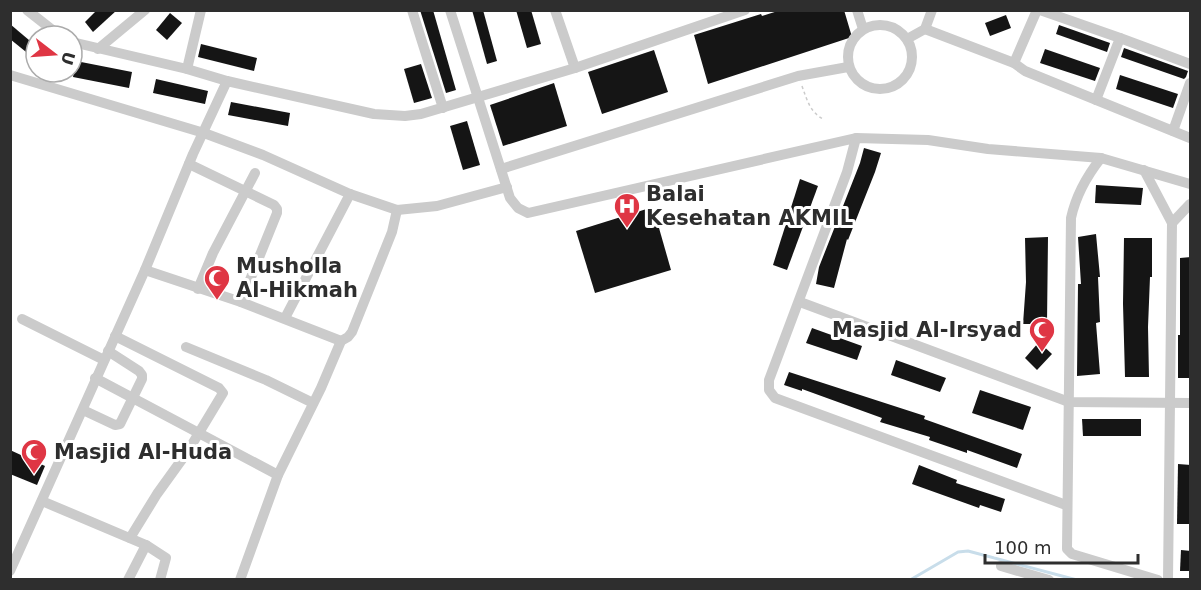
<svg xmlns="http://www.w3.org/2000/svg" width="1201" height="590" font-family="'DejaVu Sans',sans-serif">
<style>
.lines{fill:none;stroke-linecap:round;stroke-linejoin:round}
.stream{stroke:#c8ddea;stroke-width:3}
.building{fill:#151515}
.path{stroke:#cbcbcb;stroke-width:1.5;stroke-dasharray:3 3;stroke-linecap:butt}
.minor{stroke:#cbcbcb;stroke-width:10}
.labels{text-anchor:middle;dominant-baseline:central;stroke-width:6;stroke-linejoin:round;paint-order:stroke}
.poi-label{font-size:21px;font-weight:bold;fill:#2e2e2e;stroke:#fff;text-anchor:start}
</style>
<rect width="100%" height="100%" fill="#fff"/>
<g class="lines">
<!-- stream -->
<path class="stream" d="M910 580 958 552 968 551 1077 580"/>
</g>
<!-- building -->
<g class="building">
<path d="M97 10H117L93 32 85 22Z"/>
<path d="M420 10H433L456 90 446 93Z"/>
<path d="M472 10H483L497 61 487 64Z"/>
<path d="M516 10H531L541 44 527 48Z"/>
<path d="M781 10H844L852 37 708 84 694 35 761 14 762 16Z"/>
<path d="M170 13 182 23 167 40 156 30Z"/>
<path d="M1006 15 1011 28 990 36 985 23Z"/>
<path d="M10 24 36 46V60L10 39Z"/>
<path d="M1059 25 1110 43 1107 52 1056 34Z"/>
<path d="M201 44 257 58 254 71 198 57Z"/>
<path d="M1124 48 1188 71 1186 77 1184 79 1121 57Z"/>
<path d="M1045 49 1100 68 1095 81 1040 63Z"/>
<path d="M654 50 668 92 602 114 588 72Z"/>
<path d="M76 61 132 72 129 88 73 77Z"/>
<path d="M421 64 432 98 414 103 404 69Z"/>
<path d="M1120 75 1178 94 1173 108 1116 89Z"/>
<path d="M156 79 208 91 205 104 153 93Z"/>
<path d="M554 83 567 126 503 146 490 105Z"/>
<path d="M231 102 290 113 288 126 228 115Z"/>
<path d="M467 121 480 165 463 170 450 126Z"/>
<path d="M864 148 881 153 875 172 848 240 847 239 834 288 816 284 819 267 860 163Z"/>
<path d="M800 179 818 186 787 270 773 265Z"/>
<path d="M1096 185 1143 188 1141 205 1095 203Z"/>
<path d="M653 207 671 270 595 293 576 231Z"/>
<path d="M1096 234 1100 277H1098L1100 322 1096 323 1100 374 1077 376 1078 284H1081L1078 237Z"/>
<path d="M1048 237 1047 324H1023L1026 282 1025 238Z"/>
<path d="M1124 238H1152V277H1150L1148 327 1149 377H1125L1123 304Z"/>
<path d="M1191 257V378H1178V335H1180V258Z"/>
<path d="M812 328 862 346 857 360 806 343Z"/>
<path d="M1039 342 1052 354 1037 370 1025 358Z"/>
<path d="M896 360 946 378 940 392 891 375Z"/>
<path d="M789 372 925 416 924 419 1022 454 1017 468 967 450V453L929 440 930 437 880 422 882 418 802 389V391L784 385Z"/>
<path d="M980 390 1031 407 1023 430 972 413Z"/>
<path d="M1082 419H1141V436H1083Z"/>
<path d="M10 450 45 466 37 485 10 474Z"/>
<path d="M1178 464 1191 465V524H1177Z"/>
<path d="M919 465 957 480 956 483 1005 499 1001 512 980 505 979 508 912 484Z"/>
<path d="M1181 550 1191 551V571H1180Z"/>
</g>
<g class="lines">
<!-- path -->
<path class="path" d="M802 86C807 100 810 112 823 119"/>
<!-- minor -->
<g class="minor">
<path d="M27 10 60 36"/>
<path d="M412 10 443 108"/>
<path d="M450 10 510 198 518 208 528 213 856 138 928 140 988 149 1101 158 1190 184"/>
<path d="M555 10 575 68"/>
<path d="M857 10 863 29"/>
<path d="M1040 10 1120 38 1096 100"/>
<circle cx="880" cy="57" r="32"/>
<path d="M925 29 1014 63 1025 71 1190 138"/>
<path d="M1120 38 1190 64"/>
<path d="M907 39 925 29 932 10"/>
<path d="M72 42 187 69 227 81"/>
<path d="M98 49 145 10"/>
<path d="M1014 63 1037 10"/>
<path d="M187 69 201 10"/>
<path d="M10 75 204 133 263 155 350 194 397 210 437 206 507 187"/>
<path d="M1173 131 1190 83"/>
<path d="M856 138 847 172 769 380V390L775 398 1066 505"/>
<path d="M1101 158C1086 177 1076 195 1071 218L1067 549 1072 554 1158 580"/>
<path d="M189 164 274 205 277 209V213L241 302"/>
<path d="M501 169 798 76 848 67"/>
<path d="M1144 170 1172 223 1168 580"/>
<path d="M1172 223 1190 204"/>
<path d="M145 270 241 302 341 341"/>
<path d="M198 289 213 253 255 173"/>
<path d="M800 302 1069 402 1190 403"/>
<path d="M285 318 350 194"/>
<path d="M22 319 104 360"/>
<path d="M115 336 219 388 223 393 188 451 157 494 130 538"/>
<path d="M186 347 266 380 313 403"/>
<path d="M95 378 278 475"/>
<path d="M83 410 115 425 120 424 142 379V375L139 371 108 351"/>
<path d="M42 501 146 545 128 580"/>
<path d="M146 545 166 558 160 580"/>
<path d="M1001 566 1049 580"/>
<path d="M10 571 145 270 193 154 227 81 374 114 405 116 421 114 575 68 745 10"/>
<path d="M240 580 278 475 321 388 341 341 348 337 352 332 392 232 397 210"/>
</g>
</g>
<!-- icons -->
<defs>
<g id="hospital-pin" transform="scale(1.35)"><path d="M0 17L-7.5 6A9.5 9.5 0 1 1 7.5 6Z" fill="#df3644" stroke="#fff"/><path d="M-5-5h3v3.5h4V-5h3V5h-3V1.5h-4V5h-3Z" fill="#fff"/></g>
<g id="mosque-pin" transform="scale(1.35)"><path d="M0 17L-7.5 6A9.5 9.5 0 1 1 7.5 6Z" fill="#df3644" stroke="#fff"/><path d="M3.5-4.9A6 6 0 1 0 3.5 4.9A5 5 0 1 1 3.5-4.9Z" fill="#fff"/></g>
</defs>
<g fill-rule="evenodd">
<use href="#hospital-pin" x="627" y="206"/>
<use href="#mosque-pin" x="217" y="278"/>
<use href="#mosque-pin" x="1042" y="330"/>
<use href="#mosque-pin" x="34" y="452"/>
</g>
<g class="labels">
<!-- poi labels -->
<g class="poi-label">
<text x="646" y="194">Balai<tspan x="646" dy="24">Kesehatan AKMIL</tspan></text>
<text x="236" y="266">Musholla<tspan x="236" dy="24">Al-Hikmah</tspan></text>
<text x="1022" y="330" text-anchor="end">Masjid Al-Irsyad</text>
<text x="54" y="452">Masjid Al-Huda</text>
</g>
</g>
<!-- border -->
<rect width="1201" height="590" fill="none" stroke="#2e2e2e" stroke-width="24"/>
<!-- north arrow -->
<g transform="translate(54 54) rotate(107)"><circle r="28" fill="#ffffff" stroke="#ababab" stroke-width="1.5"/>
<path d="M0-4.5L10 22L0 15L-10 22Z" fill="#df3644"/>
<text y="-9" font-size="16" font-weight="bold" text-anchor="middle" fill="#2e2e2e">U</text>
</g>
<!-- scale -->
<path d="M985 554v9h153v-9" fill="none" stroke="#2e2e2e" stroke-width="3"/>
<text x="994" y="554" font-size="18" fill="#2e2e2e" stroke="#ffffff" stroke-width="4.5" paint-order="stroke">100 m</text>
</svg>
